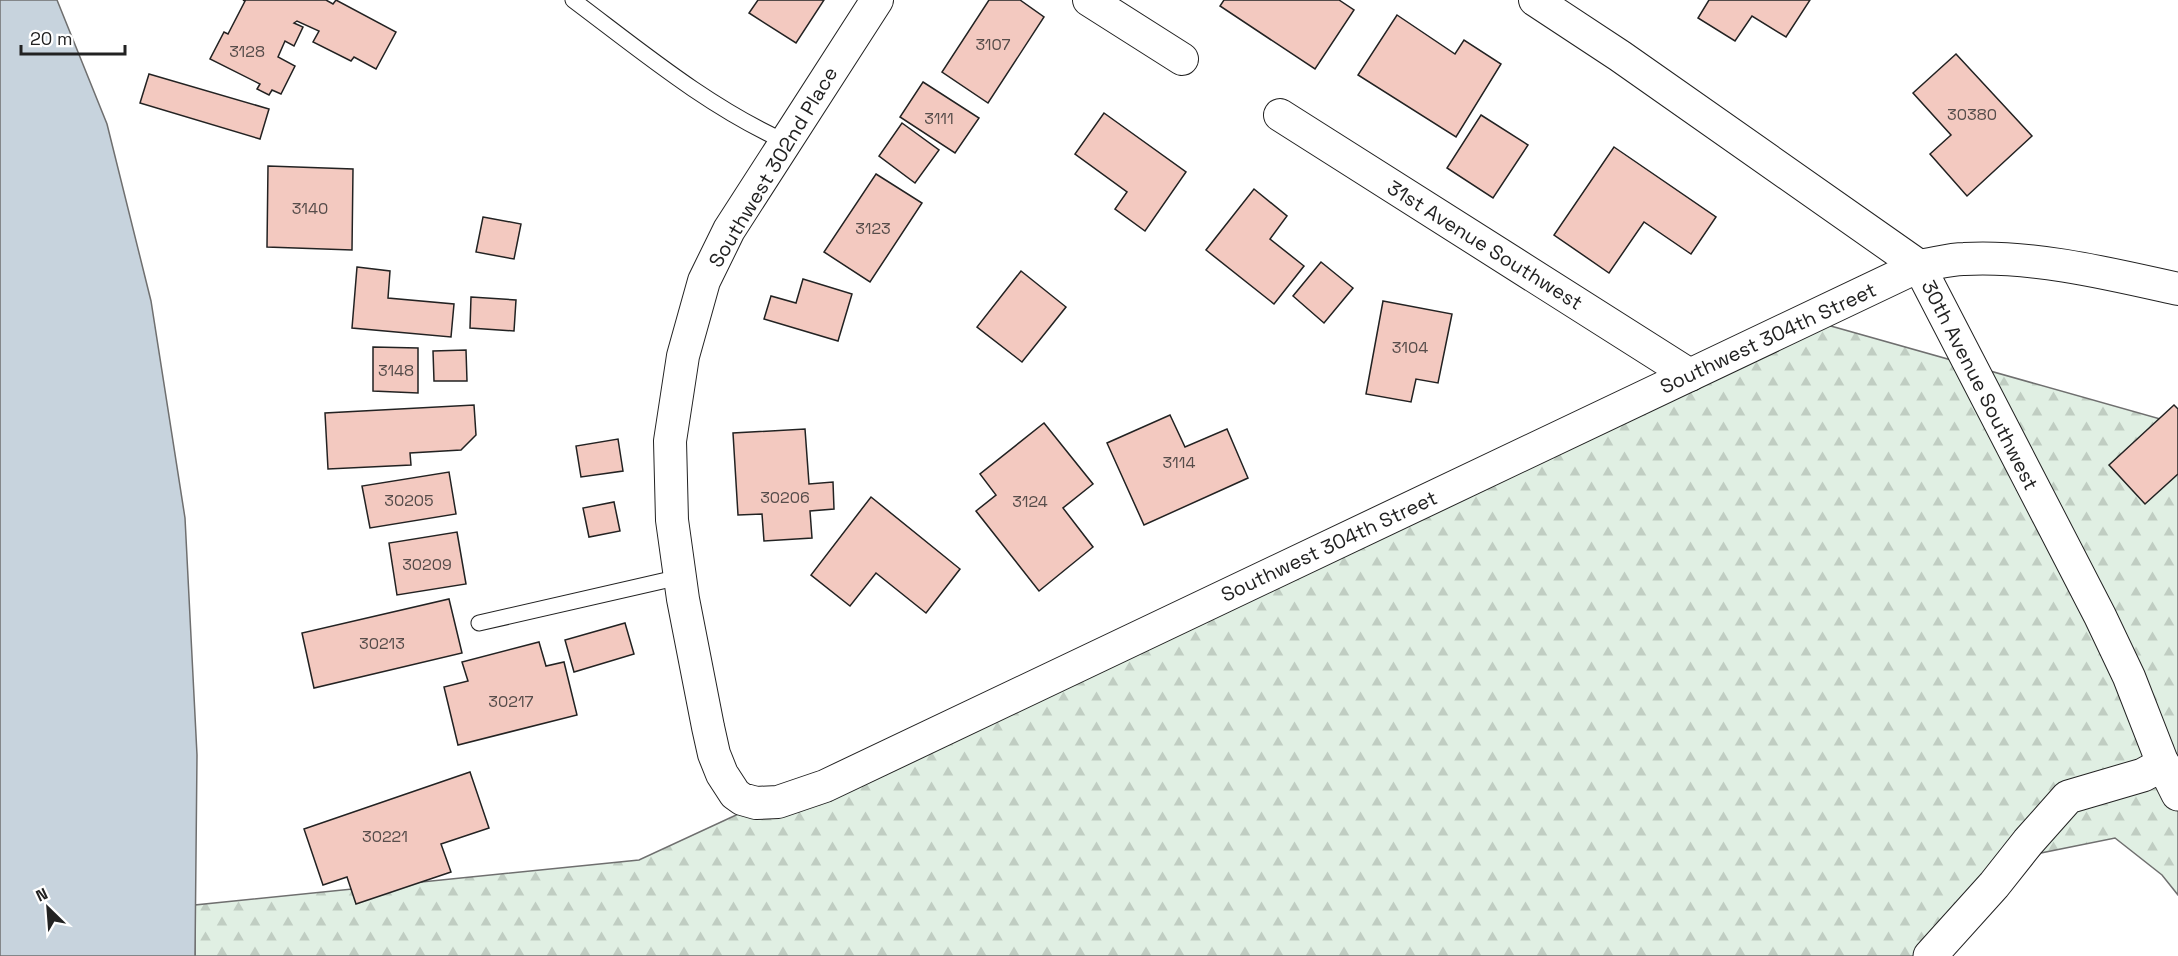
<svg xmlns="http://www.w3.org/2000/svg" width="2178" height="956" font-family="'Space Grotesk',sans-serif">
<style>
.forest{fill:url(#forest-firs);stroke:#6f6f6f;stroke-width:1.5}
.water{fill:#c7d3dd;stroke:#6f6f6f;stroke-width:1.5}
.building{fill:#f3c9c0;stroke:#222;stroke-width:1.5}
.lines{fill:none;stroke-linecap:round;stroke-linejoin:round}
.lane-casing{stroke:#222;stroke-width:17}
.street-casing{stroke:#222;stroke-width:34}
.secondary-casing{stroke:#222;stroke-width:35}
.lane{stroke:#fff;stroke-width:15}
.street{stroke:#fff;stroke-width:32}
.secondary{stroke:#fff;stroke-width:33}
.labels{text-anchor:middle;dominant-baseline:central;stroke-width:4.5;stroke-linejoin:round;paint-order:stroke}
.number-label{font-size:16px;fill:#564c4a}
.street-label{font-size:20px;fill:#222;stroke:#fff}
</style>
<defs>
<pattern id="forest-firs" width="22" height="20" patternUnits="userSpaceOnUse" patternTransform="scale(1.5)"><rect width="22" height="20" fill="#e0efe3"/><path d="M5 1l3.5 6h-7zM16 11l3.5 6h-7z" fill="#c0cdc2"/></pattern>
</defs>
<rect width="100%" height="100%" fill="#fff"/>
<!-- forest -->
<path class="forest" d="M1806 319 2178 424V895L2162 875 2115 838 2041 853 1945 956H195V905L639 860Z"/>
<!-- water -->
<path class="water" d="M0 0H57L107 124 151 301 185 518 197 755 195 956H0Z"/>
<!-- building -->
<g class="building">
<path d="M243 0H326L333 4 336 0 396 32 376 69 354 57 351 61 313 42 319 31 297 21 294 23 303 27 294 46 285 41 278 57 295 66 281 94 272 90 269 95 257 89 260 84 210 59 224 32 228 34 245 1Z"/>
<path d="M758 0H824L796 43 749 13Z"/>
<path d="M989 0H1020L1044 17 988 103 942 72Z"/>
<path d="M1224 0H1339L1354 10 1315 69 1220 6Z"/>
<path d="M1709 0H1810L1786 37 1752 16 1735 41 1698 18Z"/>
<path d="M1397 15 1455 54 1464 40 1501 64 1456 137 1358 75Z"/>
<path d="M1956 54 2032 136 1967 196 1930 154 1951 135 1913 93Z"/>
<path d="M149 74 269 109 260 139 140 103Z"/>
<path d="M923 82 979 118 955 153 900 117Z"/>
<path d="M1104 113 1186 172 1145 231 1115 209 1127 192 1075 154Z"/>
<path d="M1481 115 1528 145 1493 198 1447 168Z"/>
<path d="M902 123 939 150 915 183 879 156Z"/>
<path d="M1614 147 1716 217 1691 254 1644 222 1609 273 1554 235Z"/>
<path d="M268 166 353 169 352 250 267 247Z"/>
<path d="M876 174 922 203 870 282 824 252Z"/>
<path d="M1254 189 1287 216 1270 239 1304 266 1274 304 1206 250Z"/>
<path d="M483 217 521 224 514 259 476 252Z"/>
<path d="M1321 262 1353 288 1324 323 1293 296Z"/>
<path d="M357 267 390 271 388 298 454 304 451 337 352 328Z"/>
<path d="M1021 271 1066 307 1022 362 977 327Z"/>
<path d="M803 279 852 294 838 341 764 319 771 296 796 303Z"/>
<path d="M471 297 516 300 514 331 470 328Z"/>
<path d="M1383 301 1452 314 1438 383 1416 379 1411 402 1366 394Z"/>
<path d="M373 347 418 348V393L373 391Z"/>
<path d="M466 350 467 381H434L433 351Z"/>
<path d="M474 405 476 435 461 450 410 453 411 465 328 469 325 413Z"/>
<path d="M2174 405 2178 409V474L2145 504 2109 465Z"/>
<path d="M1170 415 1185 447 1227 429 1248 478 1144 525 1107 443Z"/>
<path d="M1044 423 1093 484 1063 508 1093 547 1039 591 976 511 996 495 980 474Z"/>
<path d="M805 429 809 484 833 482 834 509 810 511 812 538 764 541 762 514 738 515 733 433Z"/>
<path d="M618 439 623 471 581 477 576 446Z"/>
<path d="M449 472 456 514 370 528 362 486Z"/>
<path d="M871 497 960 569 926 613 876 573 850 606 811 575Z"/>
<path d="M614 502 620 531 589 537 583 508Z"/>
<path d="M457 532 466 584 397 595 389 543Z"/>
<path d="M449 599 462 653 314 688 302 633Z"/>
<path d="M625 623 634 654 574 672 565 640Z"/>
<path d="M539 642 546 666 564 662 577 715 458 745 444 687 468 681 462 662Z"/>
<path d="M470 772 489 828 441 844 451 872 356 904 347 877 323 885 304 829Z"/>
</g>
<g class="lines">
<!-- lane casing -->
<g class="lane-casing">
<g id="lane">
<path d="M573 0C641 51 708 107 786 142"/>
<path d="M479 623 680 577"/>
</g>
</g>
<!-- street casing -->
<g class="street-casing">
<g id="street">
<path d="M877 0 729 230 704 281 683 356 670 441 672 520 683 599 708 727 714 754 722 774 735 794 742 799 756 803 778 802 825 786 1919 266C1934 264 1949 259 1964 259 2033 255 2111 274 2178 289"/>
<path d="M1089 0 1182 59"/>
<path d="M1535 0 1620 56 1919 266 2100 616 2129 677 2163 764"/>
<path d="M1280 115 1690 375"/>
</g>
</g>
<!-- secondary casing -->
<g class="secondary-casing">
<path id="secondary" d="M1930 956 1994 885 2028 842 2068 797 2143 775 2163 764 2178 794"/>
</g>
<!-- lane -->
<use href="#lane" class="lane"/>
<!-- street -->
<use href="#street" class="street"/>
<!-- secondary -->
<use href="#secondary" class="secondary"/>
</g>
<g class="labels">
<!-- number labels -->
<g class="number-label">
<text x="993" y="44">3107</text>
<text x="247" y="51">3128</text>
<text x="1972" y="114">30380</text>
<text x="939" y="118">3111</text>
<text x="310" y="208">3140</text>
<text x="873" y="228">3123</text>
<text x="1410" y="347">3104</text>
<text x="396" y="370">3148</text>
<text x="1179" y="462">3114</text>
<text x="785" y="497">30206</text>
<text x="409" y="500">30205</text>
<text x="1030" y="501">3124</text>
<text x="427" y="564">30209</text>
<text x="382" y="643">30213</text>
<text x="511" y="701">30217</text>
<text x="385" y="836">30221</text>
</g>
<!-- street labels -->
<g class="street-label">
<text transform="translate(773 167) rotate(-59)">Southwest 302nd Place</text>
<text transform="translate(1485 245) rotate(32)">31st Avenue Southwest</text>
<text transform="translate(1768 338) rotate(-25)">Southwest 304th Street</text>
<text transform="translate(1980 385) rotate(63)">30th Avenue Southwest</text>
<text transform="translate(1329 546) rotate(-25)">Southwest 304th Street</text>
</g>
</g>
<!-- north arrow -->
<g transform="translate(48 908) rotate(335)" stroke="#ffffff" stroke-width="4.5" paint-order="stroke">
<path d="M0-4.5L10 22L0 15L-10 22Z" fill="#222222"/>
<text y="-9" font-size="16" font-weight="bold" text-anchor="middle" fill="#222222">N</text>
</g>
<!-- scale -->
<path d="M21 45v9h104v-9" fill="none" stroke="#222222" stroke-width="3"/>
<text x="30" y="45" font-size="18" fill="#222222" stroke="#ffffff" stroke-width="4.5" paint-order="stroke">20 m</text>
</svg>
